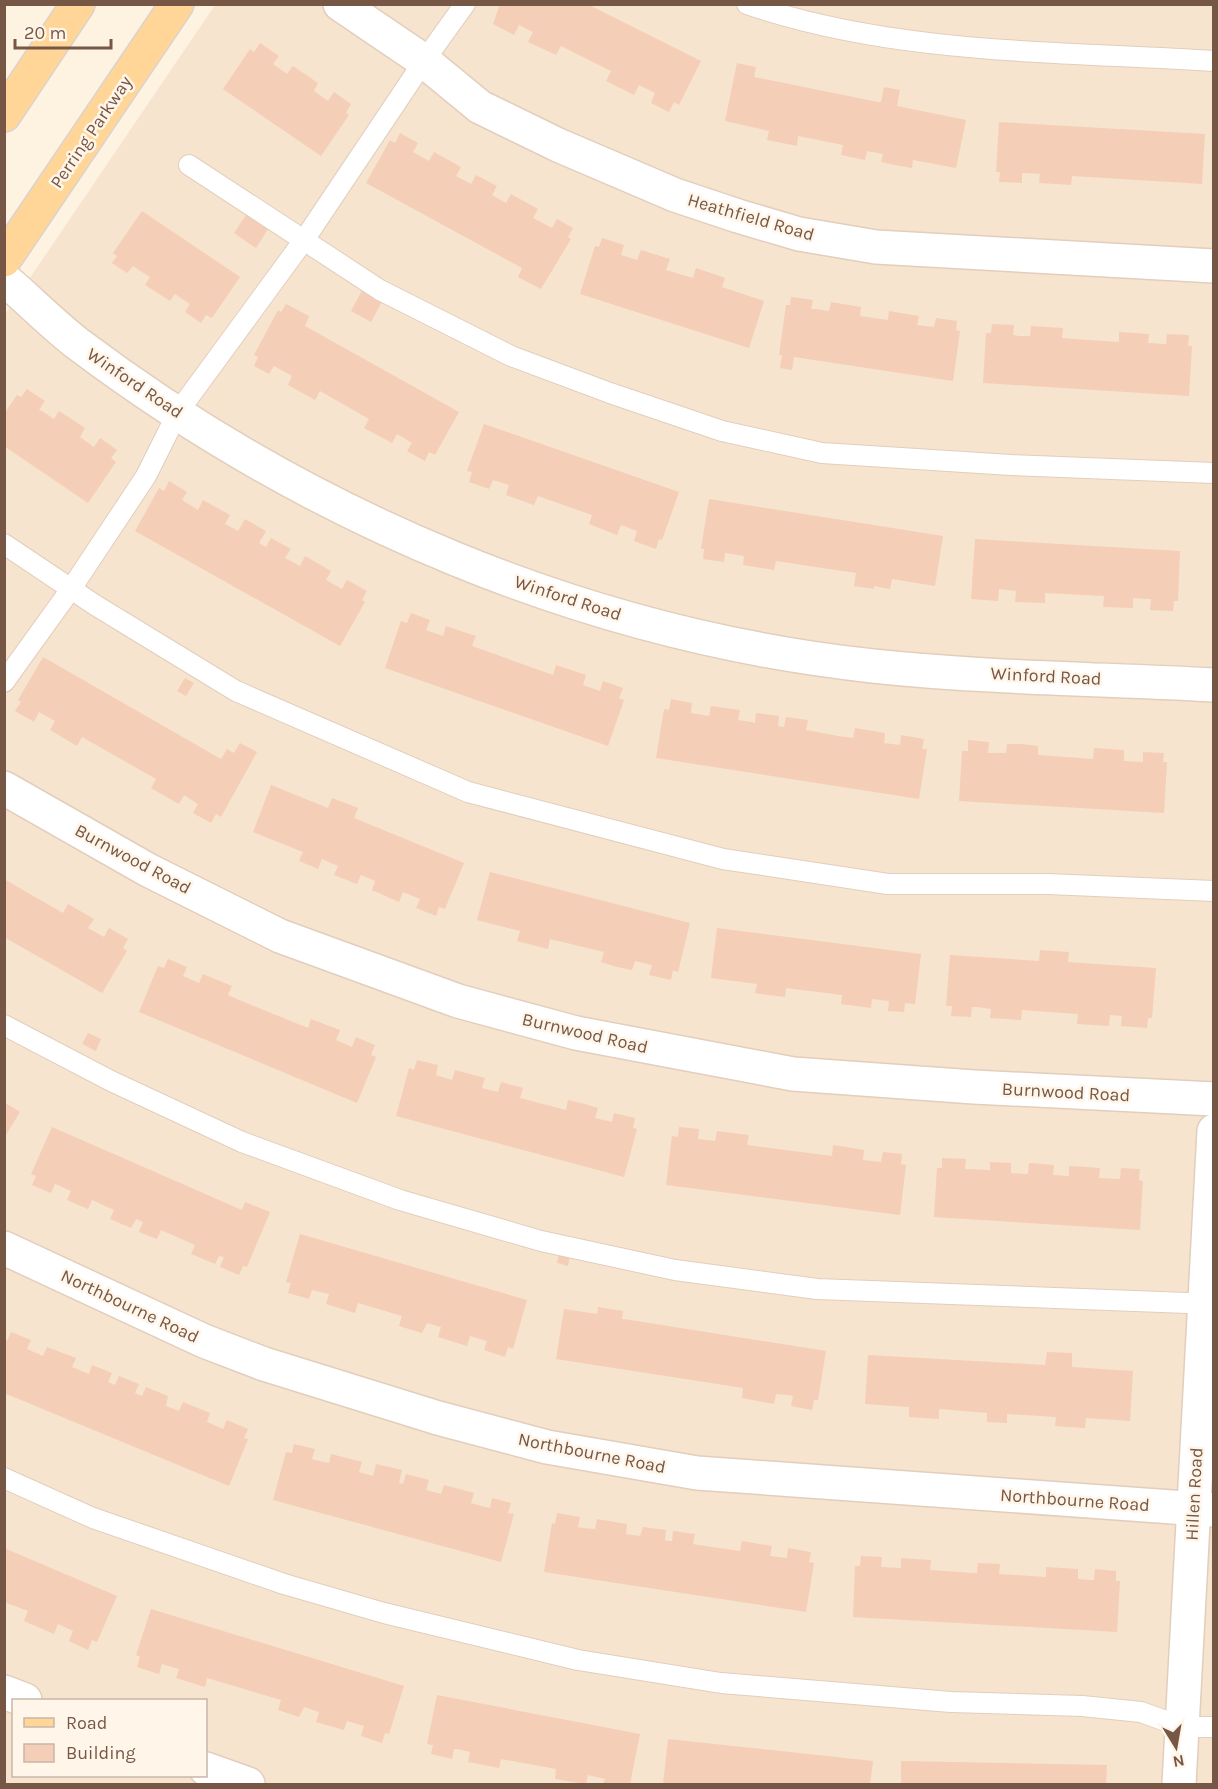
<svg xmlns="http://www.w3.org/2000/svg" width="1218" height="1789" font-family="Karla,sans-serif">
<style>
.residential{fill:#f6e4cf;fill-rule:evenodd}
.building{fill:#f5ceb7}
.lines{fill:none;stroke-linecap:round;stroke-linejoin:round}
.service-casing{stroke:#e2cebc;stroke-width:22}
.minor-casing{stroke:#e2cebc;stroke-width:36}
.tertiary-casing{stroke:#e2cebc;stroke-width:36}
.primary-casing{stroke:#dbd3cf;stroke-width:36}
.service{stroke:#fff;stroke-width:20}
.minor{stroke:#fff;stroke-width:33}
.tertiary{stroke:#fff;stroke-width:33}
.primary{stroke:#ffd697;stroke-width:33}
.labels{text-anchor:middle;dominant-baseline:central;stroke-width:5;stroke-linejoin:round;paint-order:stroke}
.street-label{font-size:18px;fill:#765746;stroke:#fff6e9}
</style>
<rect width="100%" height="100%" fill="#fef2e1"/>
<!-- residential -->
<path class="residential" d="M215 5H1213V1784H5L4 316ZM14 1700H206V1776H14Z"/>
<!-- building -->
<g class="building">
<path d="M500 4H587L701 61 679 105 674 102 669 112 651 103 655 93 639 85 634 95 606 81 611 71 561 46 556 55 528 42 533 32 519 25 514 35 493 24Z"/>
<path d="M260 43 279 56 273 64 287 74 293 66 318 83 314 91 328 101 334 92 351 104 346 113 349 115 321 156 223 89 250 49 254 52Z"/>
<path d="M737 63 756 67 754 77 878 102H881L884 87 900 90 897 106 966 120 956 168 913 160 912 168 895 165 881 162 883 154 867 151 865 160 841 155 843 145 798 136 797 146 767 140 769 131 725 121Z"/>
<path d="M999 122 1205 134 1202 184 1072 176 1071 185 1039 183 1040 174 1025 173H1022V183L999 182 1000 172H996Z"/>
<path d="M400 133 418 143 413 152 429 161 434 152 461 167 456 176 471 184 476 175 497 186 492 195 506 203 511 194 538 209 533 218 552 228 557 219 573 228 568 237 571 239 541 289 518 277 522 268 366 183 390 140 395 143Z"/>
<path d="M250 209 272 223 256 248 234 233Z"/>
<path d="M142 211 240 277 212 318 206 315 201 323 185 312 190 304 175 294 170 301 145 285 150 277 139 270 133 266 127 273 112 263 117 256 113 253Z"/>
<path d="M602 238 624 245 621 255 637 260 641 250 670 259 666 270 693 278 696 268 711 273 725 278 722 287 764 301 749 348 580 294 595 246 599 247Z"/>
<path d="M365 285 385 296 371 322 351 311Z"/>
<path d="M791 297 813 300 811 309H816L829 311 831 302 861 307 860 316 888 320 889 311 919 316 917 325 934 327 936 318 957 321 956 330 960 331 953 381 794 357 792 370 780 368 782 355H779L786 305H790Z"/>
<path d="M286 304 309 316 305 326 459 412 435 455 429 452 425 461 407 451 412 443 397 434 392 443 364 428 369 419 320 391 315 400 288 385 292 376 274 366 269 374 254 366 258 357 254 355 278 310 281 312Z"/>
<path d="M992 324 1014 325 1013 335 1019 336H1030L1031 326 1063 328 1062 338 1075 339 1119 342V332L1149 334 1148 343 1166 344 1167 334 1189 335 1188 346H1192L1189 396 983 383 986 333H991Z"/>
<path d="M27 389 45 401 39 410 42 411 54 419 59 411 85 428 80 437 94 447 100 438 117 450 111 458 116 462 88 503 4 446V414L17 395 21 397Z"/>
<path d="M484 424 679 492 662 540 659 539 656 549 634 541 637 531 621 525 617 535 589 524 592 515 538 496 534 505 506 495 509 485 493 480 489 489 469 482 472 472 467 471Z"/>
<path d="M169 481 187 492 182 500 198 510 203 500 230 515 225 524 238 531 245 519 266 531 259 543 266 547 271 538 291 549 285 558 300 566 305 556 331 571 326 580 342 589 347 580 367 591 362 600 365 602 340 646 135 531 159 488 164 491Z"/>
<path d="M709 499 943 536 935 586 892 579 890 589 874 586V589L854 586 856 573 776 561 774 570 743 565 744 556 725 553 724 562 703 559 704 549H701Z"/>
<path d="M975 539 1180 551 1178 601H1174L1173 611 1150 610 1151 599H1147L1133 598V608L1103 607 1104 596 1045 593V603L1015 602 1016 591 999 589 998 601 971 599Z"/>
<path d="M411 613 430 620 426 630 443 636 446 626 476 636 472 646 553 675 556 665 586 675 583 685 600 691 603 681 623 688 619 698 624 700 608 746 385 668 401 621 407 623Z"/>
<path d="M43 657 221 759 227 749 234 753 240 743 257 752 221 817 216 814 211 823 193 813 198 804 184 795 179 804 163 795 151 788 156 779 82 737 77 746 50 730 55 721 39 712 34 722 15 711 21 702 18 700Z"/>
<path d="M185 678 194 683 186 696 177 691Z"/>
<path d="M671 699 692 703 691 713 709 716 711 706 740 710 738 720 751 722 755 723 756 713 779 716 778 726 784 727 786 717 808 720 806 730 838 736 853 738 855 728 885 733 884 743 900 745 901 735 924 739 922 749H927L919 799 656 758 664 709 669 710Z"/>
<path d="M968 740 989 742 988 753H1006L1007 744H1022L1038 746V755L1093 759 1094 748 1108 749 1124 750V761L1143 762V752L1164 753 1163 762H1167L1164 813 959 801 962 751H968Z"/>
<path d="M271 785 328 808 332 798 358 808 354 818 464 863 445 909 439 907 436 916 416 908 420 899 403 892 399 902 372 890 375 881 361 875 357 884 334 875 338 866 322 859 318 869 299 861 303 852 253 832Z"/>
<path d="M490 872 690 923 678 972 673 970 671 980 649 975 652 965 635 961 632 970 617 967 601 962 604 952 550 939 548 949 517 941 520 931 477 920Z"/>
<path d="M4 879 63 913 68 904 94 919 88 928 104 937 109 928 128 939 123 948 127 951 102 993 4 937Z"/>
<path d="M717 928 921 954 915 1004 905 1003 904 1012 888 1011 889 1001 872 999 871 1008 841 1004 842 995 786 988 785 997 768 995 755 993 757 984 711 978Z"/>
<path d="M1040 950 1069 952 1068 962 1156 968 1152 1018H1148L1147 1028 1121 1026 1122 1016 1110 1015 1109 1026 1077 1024 1078 1014 1022 1010 1021 1020 990 1018 991 1009 977 1007H972L971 1017 951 1016 952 1006H946L950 955 1039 961Z"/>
<path d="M168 959 187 967 183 976 199 983 203 974 232 986 228 995 239 1000 308 1028 311 1019 340 1030 336 1040 352 1047 356 1037 375 1045 371 1055 376 1057 357 1103 139 1012 158 966 164 968Z"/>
<path d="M88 1033 101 1039 96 1051 82 1044Z"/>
<path d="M417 1060 438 1065 436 1075 452 1080 455 1070 485 1078 482 1088 498 1092 501 1082 523 1088 520 1098 566 1110 568 1100 581 1103 598 1108 595 1118 612 1122 614 1113 635 1118 633 1128 637 1129 624 1177 396 1116 409 1068 414 1070Z"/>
<path d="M4 1102 20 1112 4 1138Z"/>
<path d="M52 1127 242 1210 245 1202 270 1212 247 1267 243 1266 239 1275 220 1267 224 1257 219 1256 215 1264 191 1254 195 1245 161 1230 157 1239 139 1232 143 1222 136 1219 131 1228 110 1219 114 1210 92 1200 88 1209 67 1200 71 1191 60 1186 55 1184 51 1193 32 1185 36 1176 31 1174Z"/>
<path d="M679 1127 699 1129 698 1139 715 1141 717 1131 749 1135 747 1145 832 1156 833 1145 864 1150 863 1160 881 1162 883 1152 902 1154 901 1164 906 1165 900 1215 666 1185 672 1136 678 1137Z"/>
<path d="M942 1158 966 1159 965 1169 990 1170V1162L1011 1163V1173L1025 1174H1028L1029 1163 1054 1165 1053 1175 1069 1176V1166L1086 1167 1100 1168 1099 1178 1120 1179 1121 1168 1140 1169 1139 1180 1143 1181 1140 1230 934 1217 937 1168H942Z"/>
<path d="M300 1234 527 1300 513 1349 508 1347 505 1357 484 1350 487 1341 470 1336 467 1346 438 1337 441 1327 427 1323 422 1333 399 1326 402 1316 358 1303 355 1313 326 1304 329 1294 312 1290 309 1299 288 1293 291 1283 286 1282Z"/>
<path d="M560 1248 571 1250 568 1266 557 1263Z"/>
<path d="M598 1307 623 1311 622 1319H624L826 1351 818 1400H814L812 1410 791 1406 793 1396 788 1395 776 1394 774 1404 742 1398 743 1388 556 1359 564 1309 597 1314Z"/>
<path d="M11 1332 31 1340 27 1349 43 1356 47 1347 76 1358 72 1367 84 1372 89 1374 92 1365 112 1373 108 1382 115 1385 119 1376 139 1384 135 1393 142 1396 146 1387 168 1396 166 1406 179 1411 183 1402 210 1413 207 1422 223 1429 227 1420 248 1429 244 1438 248 1439 229 1486 4 1393V1340L7 1341Z"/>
<path d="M1047 1352 1072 1353V1367L1133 1371 1130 1421 1086 1418 1085 1428 1068 1427 1055 1426 1056 1417 1007 1414V1423L987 1422V1413L939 1409V1419L909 1417V1407L865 1404 868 1355 1045 1365Z"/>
<path d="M294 1444 315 1449 312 1459 315 1460 329 1463 331 1454 362 1462 359 1472 373 1476 376 1464 402 1470 399 1483 403 1484 406 1474 429 1480 426 1490 441 1494 444 1485 474 1493 471 1503 485 1507 490 1508 492 1498 511 1503 508 1513 514 1514 501 1562 273 1500 286 1452 292 1453Z"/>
<path d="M557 1513 580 1517 578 1527 582 1528 595 1529 597 1519 627 1524 626 1534 640 1536 643 1527 666 1530 665 1540 668 1541H672L673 1531 695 1534 693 1544 698 1545 740 1551 742 1541 772 1546 770 1556 787 1558 788 1548 811 1552 809 1562 814 1563 806 1612 544 1572 552 1523 555 1524Z"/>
<path d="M4 1548 117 1596 97 1642 92 1640 88 1650 69 1641 73 1631 58 1624 54 1634 38 1627 24 1621 28 1611 4 1602Z"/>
<path d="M861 1556 882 1557 881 1567 901 1568V1558L914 1559 931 1560 930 1570 972 1573H977L978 1563 1000 1564 999 1574 1046 1577V1567L1078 1569V1579L1089 1580H1094L1095 1569 1116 1571V1581H1120L1117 1632 853 1617 855 1566H860Z"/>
<path d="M151 1609 404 1686 389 1734 385 1733 382 1743 361 1736 364 1726 347 1721 344 1730 316 1722 319 1712 304 1707 299 1717 278 1710 281 1700 207 1678 205 1687 176 1678 179 1669 165 1665 162 1664 159 1674 137 1667 140 1657 136 1655Z"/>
<path d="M437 1695 640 1734 630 1784H603L605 1779 588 1775 586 1784 555 1779 556 1769 501 1759 499 1768 468 1762 470 1752 457 1749H454L452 1759 431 1754 433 1745 427 1744Z"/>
<path d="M668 1739 873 1761 870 1784H663Z"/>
<path d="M901 1761 1107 1765 1106 1784H901Z"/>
</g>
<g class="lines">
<!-- service casing -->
<g class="service-casing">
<g id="service">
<path d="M747 4C896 55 1058 51 1214 61"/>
<path d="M189 165 380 290 511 356 610 393 722 431 822 453 1011 465 1214 473"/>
<path d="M4 544 95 605 236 691 468 792 723 859 888 884H1048L1214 891"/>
<path d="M4 682 71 589 146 476 178 412 304 240 424 61 465 4"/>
<path d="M4 1025 111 1081 242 1142 400 1200 541 1241 675 1270 817 1289 1214 1304"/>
<path d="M4 1478 93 1518 284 1584 384 1613 578 1660 721 1683 951 1702 1082 1706 1141 1712 1182 1727H1214"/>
</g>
</g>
<!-- minor casing -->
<g class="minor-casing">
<g id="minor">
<path d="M340 4 424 61 480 107 558 145 675 195 738 216 799 234 876 247 1214 266"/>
<path d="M4 279C29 300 52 324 78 344 308 517 585 635 873 666 986 678 1100 679 1214 685"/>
<path d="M4 788 148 870 280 936 458 1001 576 1033 793 1074 974 1087 1214 1099"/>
<path d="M4 1248 204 1341 264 1364 438 1418 547 1447 697 1473 1214 1510"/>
<path d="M4 1692 25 1700"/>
<path d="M206 1769 248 1784"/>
</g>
</g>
<!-- tertiary casing -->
<g class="tertiary-casing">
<path id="tertiary" d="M1179 1784 1214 1131"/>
</g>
<!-- primary casing -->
<g class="primary-casing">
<g id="primary">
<path d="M4 115 78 4"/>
<path d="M4 260 177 4"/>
</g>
</g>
<!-- service -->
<use href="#service" class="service"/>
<!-- minor -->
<use href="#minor" class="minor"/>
<!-- tertiary -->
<use href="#tertiary" class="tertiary"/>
<!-- primary -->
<use href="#primary" class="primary"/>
</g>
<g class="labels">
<!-- street labels -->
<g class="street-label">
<text transform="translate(91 132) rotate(-56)">Perring Parkway</text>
<text transform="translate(751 217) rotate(16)">Heathfield Road</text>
<text transform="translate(135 383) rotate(34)">Winford Road</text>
<text transform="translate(568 598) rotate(18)">Winford Road</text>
<text transform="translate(1046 676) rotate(3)">Winford Road</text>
<text transform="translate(133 859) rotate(28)">Burnwood Road</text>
<text transform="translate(585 1033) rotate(13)">Burnwood Road</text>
<text transform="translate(1066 1092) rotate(3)">Burnwood Road</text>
<text transform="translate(130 1306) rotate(25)">Northbourne Road</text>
<text transform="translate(592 1453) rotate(11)">Northbourne Road</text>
<text transform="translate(1194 1494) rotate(-87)">Hillen Road</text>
<text transform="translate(1075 1500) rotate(4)">Northbourne Road</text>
</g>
</g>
<!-- border -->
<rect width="1218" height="1789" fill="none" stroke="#765746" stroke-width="12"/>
<!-- legend -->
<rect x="12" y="1699" width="195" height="78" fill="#fff6e9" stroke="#c8b6a8" stroke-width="1.5"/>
<rect x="24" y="1718" width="30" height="9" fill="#ffd697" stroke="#c8b6a8" stroke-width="1.5"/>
<text x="66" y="1729" font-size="18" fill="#765746">Road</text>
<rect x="24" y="1744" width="30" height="18" fill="#f5ceb7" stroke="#c8b6a8" stroke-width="1.5"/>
<text x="66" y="1759" font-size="18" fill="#765746">Building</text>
<!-- north arrow -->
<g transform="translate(1176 1747) rotate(169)" stroke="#fff6e9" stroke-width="4.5" paint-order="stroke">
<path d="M0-4.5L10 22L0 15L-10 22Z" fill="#765746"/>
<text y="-9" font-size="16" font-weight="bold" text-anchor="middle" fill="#765746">N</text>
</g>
<!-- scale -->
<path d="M15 39v9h96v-9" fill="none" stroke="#765746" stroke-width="3"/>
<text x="24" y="39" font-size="18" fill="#765746" stroke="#fff6e9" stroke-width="4.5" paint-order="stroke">20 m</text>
</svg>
